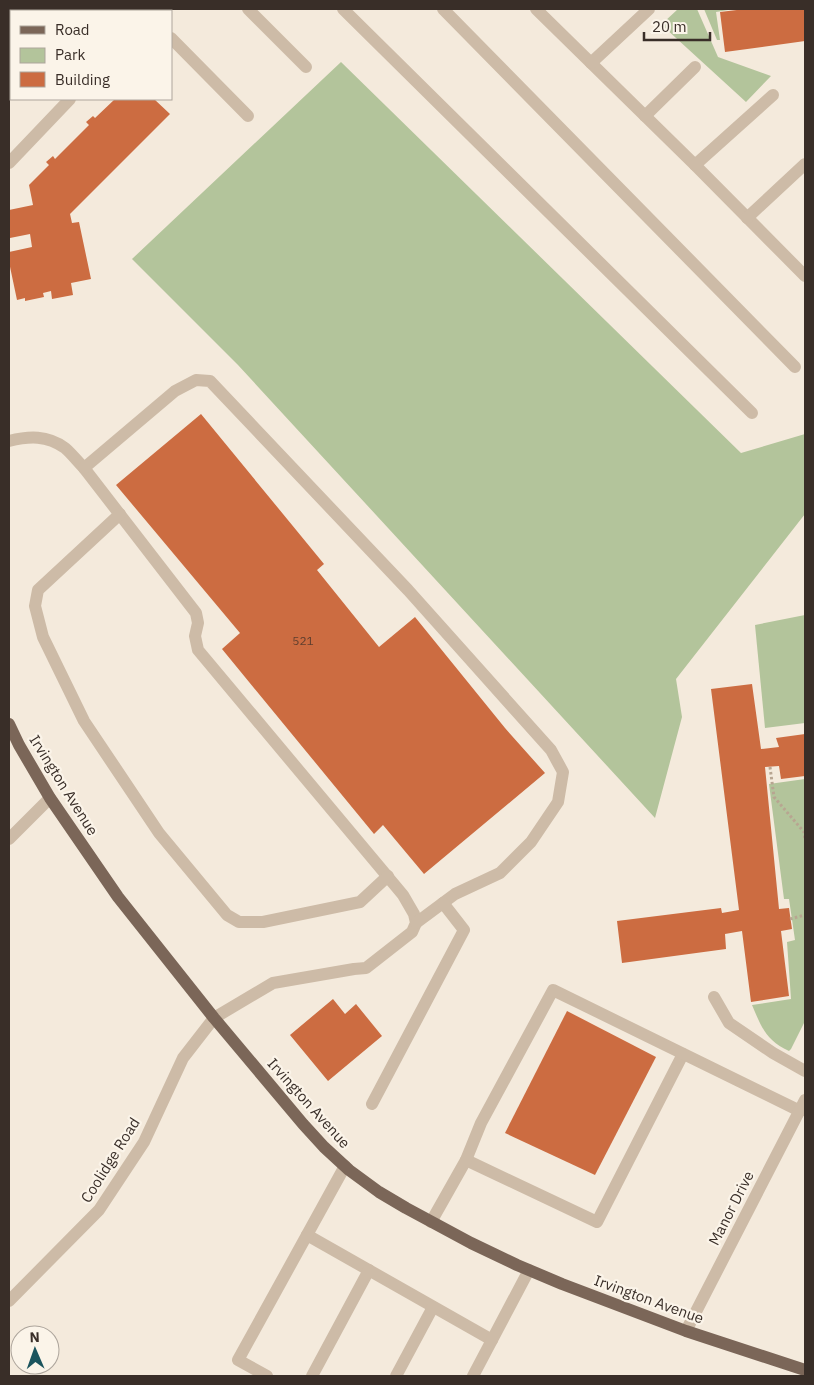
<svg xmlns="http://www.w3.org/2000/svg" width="814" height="1385" font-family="'IBM Plex Sans',sans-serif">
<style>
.green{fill:#b3c49b}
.building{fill:#cc6c41}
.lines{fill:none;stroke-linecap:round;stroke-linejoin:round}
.path{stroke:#b8a591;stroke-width:3;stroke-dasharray:2.5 2.5;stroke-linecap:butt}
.minor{stroke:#cdbba7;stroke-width:12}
.major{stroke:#7b6658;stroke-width:12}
.labels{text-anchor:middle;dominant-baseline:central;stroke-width:4.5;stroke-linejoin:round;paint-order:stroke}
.number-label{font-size:12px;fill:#5e3e2e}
.street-label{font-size:15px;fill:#392e28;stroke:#fbf4e9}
</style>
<rect width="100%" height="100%" fill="#f4eadc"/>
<!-- green -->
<g class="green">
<path d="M678 9H697L718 57 771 76 746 102 664 27V22Z"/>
<path d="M704 9H734L716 12 720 40H717Z"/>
<path d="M341 62 741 453 805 434V514L676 679 682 717 655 818 238 365 132 259Z"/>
<path d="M805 615V723L765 728 755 625Z"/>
<path d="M805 779V1021L791 1049 789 1051C766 1041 761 1026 752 1005L791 999 787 942 795 940 789 899H784L769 784Z"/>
</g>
<!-- building -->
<g class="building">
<path d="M745 9H805V41L725 52 720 12Z"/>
<path d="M115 99H154L170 114 70 214 72 223 79 222 91 279 71 283 73 295 52 299 51 291 43 293 44 297 25 301V298L17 300 9 262V252L32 247 30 234 10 238 9 232V210L33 205 29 185 49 165 46 162 53 156 55 159 89 125 86 122 93 116 95 118Z"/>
<path d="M201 414 324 564 317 570 379 647 415 617 505 728 545 773 424 874 383 825 374 834 222 649 240 633 116 485Z"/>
<path d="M752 684 761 749 779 747 776 738 805 734V776L781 779 779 766 765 767 779 909 789 908 792 929 781 931 789 996 751 1002 742 931 725 934 726 949 622 963 617 921 721 908 722 913 739 910 711 689Z"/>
<path d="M333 999 345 1014 356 1004 382 1036 328 1081 290 1035Z"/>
<path d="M567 1011 656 1057 595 1175 505 1133Z"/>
</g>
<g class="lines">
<!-- path -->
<g class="path">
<path d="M770 767 774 797 804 832 805 840"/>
<path d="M790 919 805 915"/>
</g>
<!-- minor -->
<g class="minor">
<path d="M142 9 144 11"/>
<path d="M248 9 306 67"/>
<path d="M343 9 752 413"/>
<path d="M443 9 795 367"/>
<path d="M536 9 695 165 805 276"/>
<path d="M171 38 248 116"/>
<path d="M591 63 649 9"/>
<path d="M645 116 695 67"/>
<path d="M9 163 70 99"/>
<path d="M695 165 773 95"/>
<path d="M747 218 805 164"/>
<path d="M9 441C29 436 47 435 65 448 72 454 78 462 84 468L196 613 198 623 195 636 198 650 403 895 414 914 416 923 412 932 366 968 354 969 273 983 214 1018 183 1058 144 1142 99 1210 9 1301"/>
<path d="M84 468 175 391 196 380 210 381 408 590 551 750 563 772 558 802 531 842 500 873 455 894 416 923"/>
<path d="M120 514 38 590 35 606 43 637 84 721 159 833 227 915 239 922H263L360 902 388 876"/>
<path d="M9 839 50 798"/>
<path d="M714 997 729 1023 773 1053 805 1071"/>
<path d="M372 1104 464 930 443 903"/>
<path d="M466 1160 597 1222 683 1054"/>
<path d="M431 1222 466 1160 481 1123 553 990 800 1111"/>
<path d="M307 1235 492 1340"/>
<path d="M686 1331 805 1100"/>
<path d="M267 1376 238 1360 345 1166"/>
<path d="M312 1376 369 1270"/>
<path d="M396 1376 433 1307"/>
<path d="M473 1376 529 1270"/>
</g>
<!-- major -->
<path class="major" d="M9 724 19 745 50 798 118 897 214 1018 303 1124 324 1147 349 1170 379 1192 406 1208 471 1243 517 1265 562 1284 686 1331 805 1370"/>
</g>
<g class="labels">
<!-- number labels -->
<g class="number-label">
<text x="303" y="640">521</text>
</g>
<!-- street labels -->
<g class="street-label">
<text transform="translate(64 785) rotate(58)">Irvington Avenue</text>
<text transform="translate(309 1103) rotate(48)">Irvington Avenue</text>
<text transform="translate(110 1160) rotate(-58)">Coolidge Road</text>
<text transform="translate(731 1208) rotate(-63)">Manor Drive</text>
<text transform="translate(649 1299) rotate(20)">Irvington Avenue</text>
</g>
</g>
<!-- border -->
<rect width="814" height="1385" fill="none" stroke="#392e28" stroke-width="20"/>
<!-- legend -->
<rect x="10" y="10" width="162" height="90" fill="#fbf4e9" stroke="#ada59c"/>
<rect x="20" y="26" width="25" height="8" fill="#7b6658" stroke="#ada59c"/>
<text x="55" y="35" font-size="15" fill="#392e28">Road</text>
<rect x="20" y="48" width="25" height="15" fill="#b3c49b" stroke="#ada59c"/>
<text x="55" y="60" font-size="15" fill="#392e28">Park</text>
<rect x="20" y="72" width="25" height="15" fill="#cc6c41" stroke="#ada59c"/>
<text x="55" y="85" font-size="15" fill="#392e28">Building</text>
<!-- north arrow -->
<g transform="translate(35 1350) rotate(358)"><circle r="24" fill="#fbf4e9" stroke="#ada59c"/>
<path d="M0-4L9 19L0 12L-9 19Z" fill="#1b545d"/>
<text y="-8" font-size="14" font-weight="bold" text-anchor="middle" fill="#392e28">N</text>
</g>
<!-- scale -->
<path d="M644 32v8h66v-8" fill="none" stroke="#392e28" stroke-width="2.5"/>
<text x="652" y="32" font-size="15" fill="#392e28" stroke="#fbf4e9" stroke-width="4" paint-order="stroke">20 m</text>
</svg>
